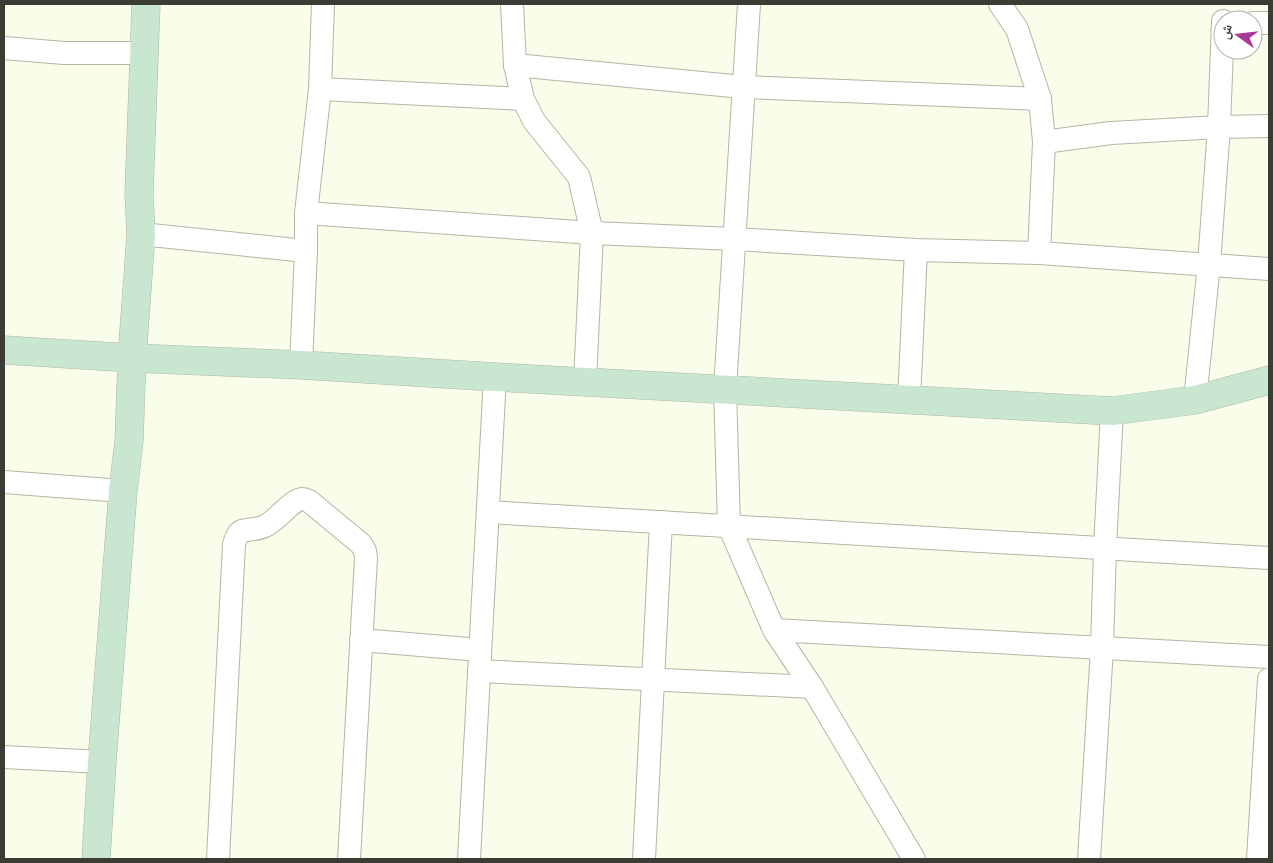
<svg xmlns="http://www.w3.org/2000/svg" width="1273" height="863" font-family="'Alegreya Sans','Noto Naskh Arabic',sans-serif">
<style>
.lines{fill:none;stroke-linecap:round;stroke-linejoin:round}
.street-casing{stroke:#b1b7a4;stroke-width:24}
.secondary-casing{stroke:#b1b7a4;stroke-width:29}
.street{stroke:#fff;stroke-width:22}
.secondary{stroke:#c8e6d0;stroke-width:28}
</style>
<rect width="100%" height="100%" fill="#f8feea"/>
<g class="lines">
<!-- street casing -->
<g class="street-casing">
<g id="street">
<path d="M512 4 515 65 523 99 534 121 579 177 592 233 585 382"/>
<path d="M749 4 725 389 729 526 774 630 812 687 914 859"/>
<path d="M1000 4 1017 29 1040 99 1044 142 1039 253"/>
<path d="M1253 23H1269"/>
<path d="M4 48 64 53H144"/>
<path d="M515 65 743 87 1040 99"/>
<path d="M320 89 523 99"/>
<path d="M1044 142 1111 133 1219 127 1269 126"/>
<path d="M306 213 592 233 735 239 916 250 1039 253 1269 269"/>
<path d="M141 234 306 251"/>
<path d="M301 365 306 251V213L320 89 323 4"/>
<path d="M909 400 916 250"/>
<path d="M1195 400 1209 264 1219 127 1223 21"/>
<path d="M4 482 123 491"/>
<path d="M488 512 1269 558"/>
<path d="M774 630 1269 657"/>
<path d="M361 640 480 650"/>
<path d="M479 671 812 687"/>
<path d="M4 757 102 762"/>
<path d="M218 859 234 544C236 539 237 533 242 531 248 529 257 530 265 526 276 521 293 499 302 499 304 499 307 500 309 501L361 544 365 551 366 558 349 859"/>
<path d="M469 859 495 377"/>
<path d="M644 859 661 522"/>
<path d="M1089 859 1102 648 1105 548 1112 411"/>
<path d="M1258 859 1269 679"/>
</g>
</g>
<!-- secondary casing -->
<g class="secondary-casing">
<g id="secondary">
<path d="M4 350 132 358 301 365 495 377 1112 411 1195 400 1269 380"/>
<path d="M96 859 102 762 123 491 129 441 132 358 141 234 139 193 146 4"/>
</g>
</g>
<!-- street -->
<use href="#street" class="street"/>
<!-- secondary -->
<use href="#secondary" class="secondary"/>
</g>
<!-- border -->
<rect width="1273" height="863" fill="none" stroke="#3b3d35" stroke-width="10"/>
<!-- north arrow -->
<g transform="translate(1238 35) rotate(285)"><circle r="24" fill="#ffffff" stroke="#b1b1ae"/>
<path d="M0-4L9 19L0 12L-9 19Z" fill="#a73997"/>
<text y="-8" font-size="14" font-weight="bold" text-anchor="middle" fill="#3b3d35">ش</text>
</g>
</svg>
